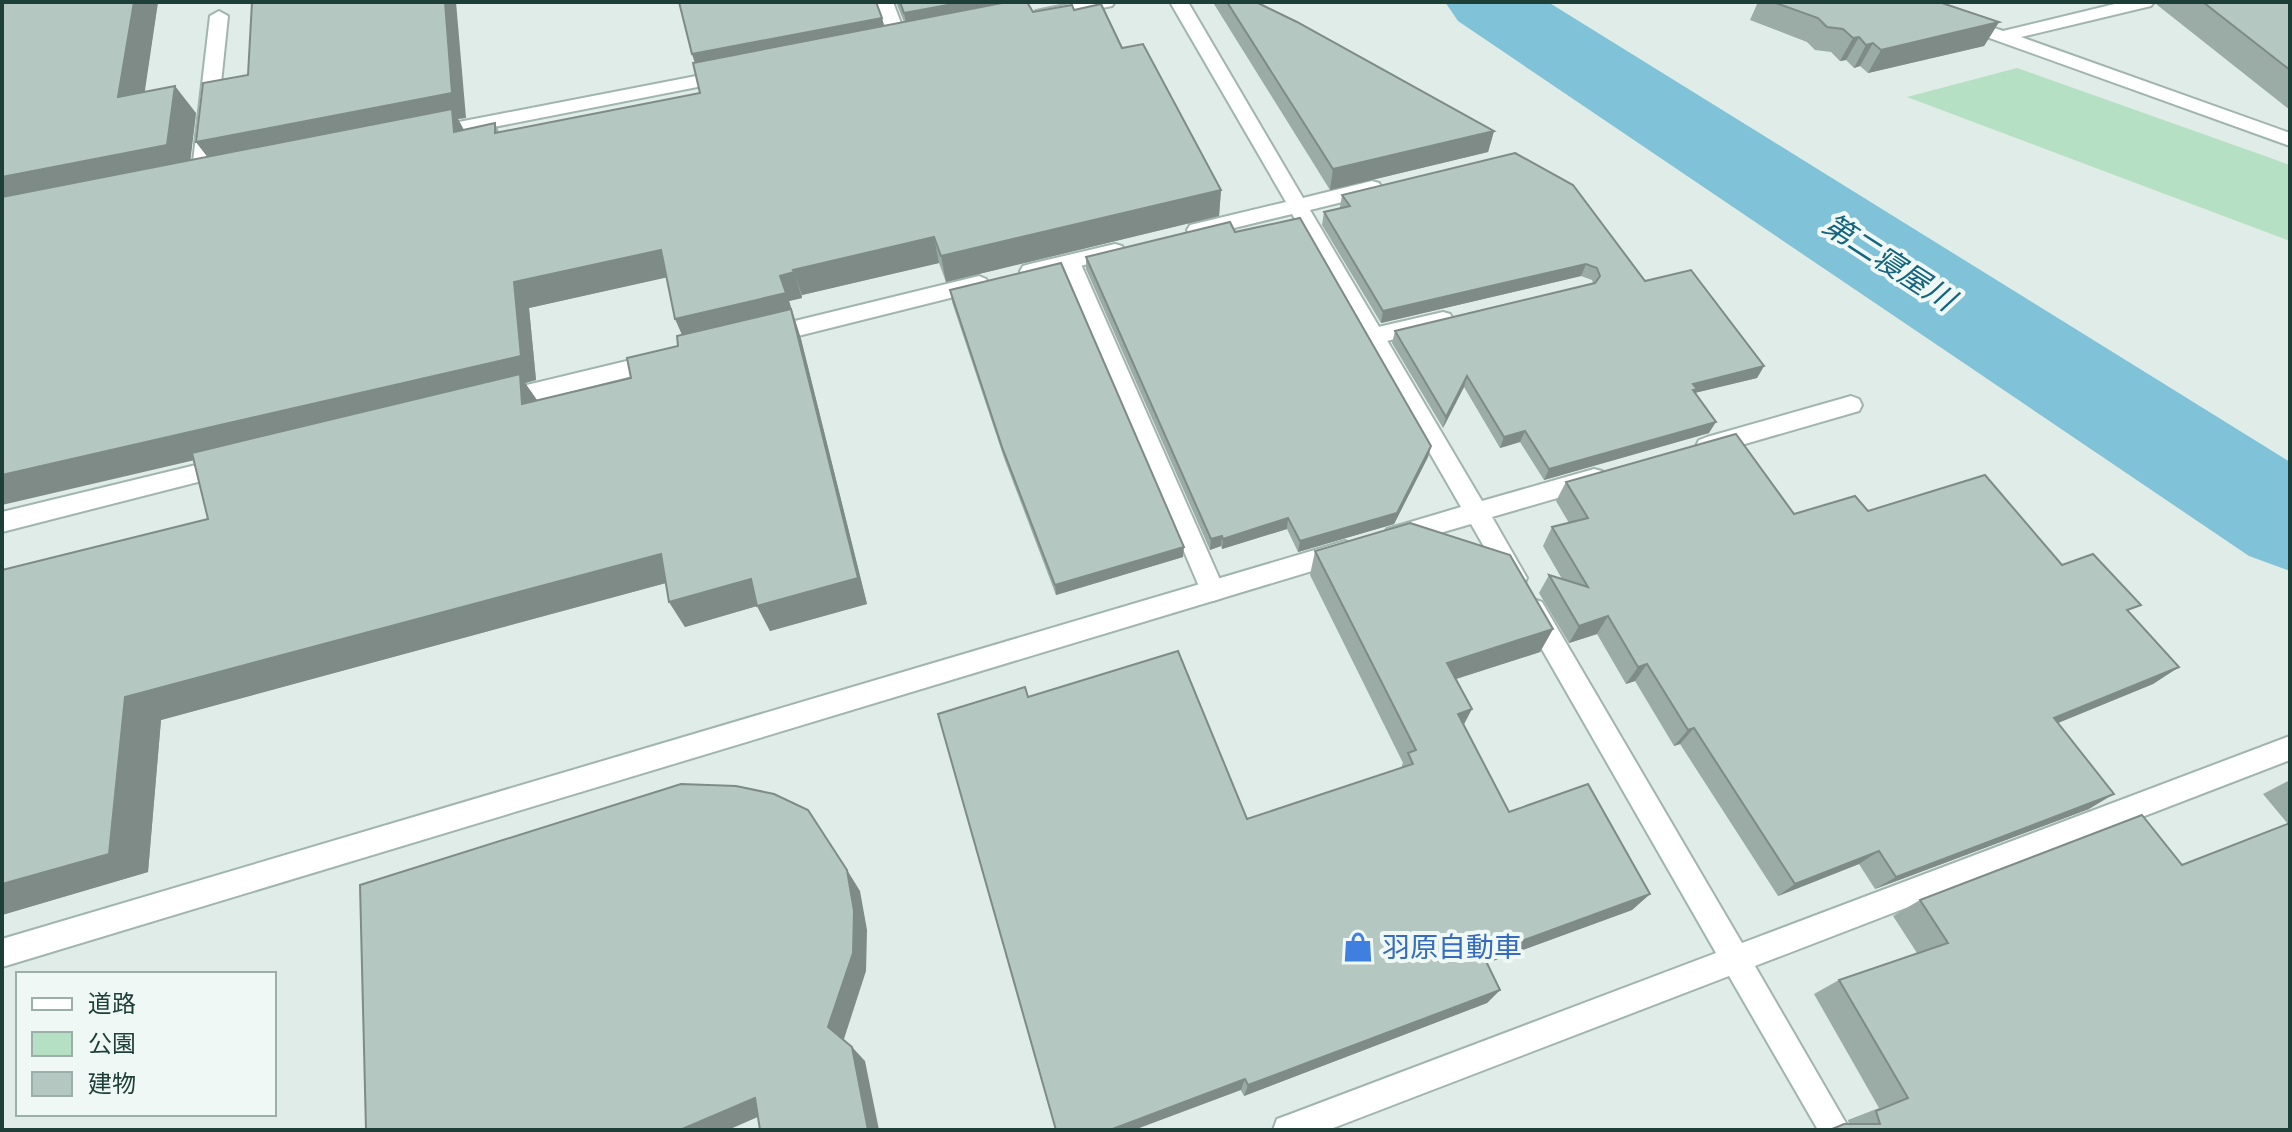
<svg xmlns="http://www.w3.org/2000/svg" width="2292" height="1132" font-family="Arial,'Noto Sans JP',sans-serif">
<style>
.green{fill:#b5e0c4}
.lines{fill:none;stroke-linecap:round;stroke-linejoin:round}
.river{fill:#80c2d8;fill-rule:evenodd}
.service-casing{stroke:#a1b4af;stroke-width:4}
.minor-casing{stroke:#a1b4af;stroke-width:4}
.service{fill:#fff;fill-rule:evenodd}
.minor{fill:#fff;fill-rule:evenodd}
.wall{fill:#9baba5;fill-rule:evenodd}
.shaded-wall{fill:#7e8b86}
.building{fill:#b4c7c0;stroke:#7e8b86;stroke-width:2}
.labels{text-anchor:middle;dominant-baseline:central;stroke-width:8;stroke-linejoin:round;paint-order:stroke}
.shop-label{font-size:28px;fill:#366cbe;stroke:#eff8f5;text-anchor:start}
.water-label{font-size:30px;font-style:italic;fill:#126480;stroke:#eff8f5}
</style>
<rect width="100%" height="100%" fill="#dfece7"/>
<!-- green -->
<path class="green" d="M2017 68 2290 165V241L1907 97Z"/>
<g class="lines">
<!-- river -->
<path class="river" d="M1445 2H1548L2290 462V571L2249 556 1458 21Z"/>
<!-- service casing -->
<g class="service-casing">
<g id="service">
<path d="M875 2H893L908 42 905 46H893Z"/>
<path d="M219 11 228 16 211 179 201 186 191 179 210 16Z"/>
<path d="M1070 255 1077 257 1080 262 1225 591 1222 598 1213 601 1204 598 1060 262 1063 257Z"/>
<path d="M1443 312 1450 314 1454 320 1450 326 1374 344 1366 342 1363 336 1366 330 1374 328Z"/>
</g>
</g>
<!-- minor casing -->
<g class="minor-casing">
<g id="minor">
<path d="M1080 2H1115L1112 6 1042 20 1033 15 1036 11Z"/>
<path d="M1170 2H1188L1303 198 1372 181 1379 183 1382 188 1379 193 1310 210 1482 501 1594 469 1602 471 1605 478 1602 485 1492 517 1527 578 1524 585 1515 588 1506 585 1471 524 1395 546 1387 543 1383 536 1387 529 1461 507 1292 214 1197 237 1190 235 1187 230 1190 225 1286 202Z"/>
<path d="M2123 2H2154L2151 6 2021 37 2290 133V146L1959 27 1956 23 1965 18 2003 31Z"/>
<path d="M727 70 736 76 733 80 433 139 424 133 433 127Z"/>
<path d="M1115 244 1122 246 1125 251 1122 256 1030 278 1023 276 1020 271 1023 266 1030 264Z"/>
<path d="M979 276 986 279 989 284 986 289 766 344 758 342 755 336 758 330 766 328Z"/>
<path d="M660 353 668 355 671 361 668 367 502 409 494 406 491 400 494 394 502 391Z"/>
<path d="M1851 396 1859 399 1862 405 1859 411 1707 455 1699 452 1696 446 1699 440 1707 437Z"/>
<path d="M229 457 237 460 240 466 237 472 2 532V512Z"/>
<path d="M1345 541 1353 544 1357 551 1353 558 1345 561 2 967V939Z"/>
<path d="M1533 599 1542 602 1742 943 2290 736V760L1755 966 1850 1130H1818L1729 976 1328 1130H1273L1277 1119 1288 1115 1716 953 1524 618 1521 610 1524 602Z"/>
</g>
</g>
<!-- service -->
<use href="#service" class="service"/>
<!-- minor -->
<use href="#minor" class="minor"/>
</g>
<!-- wall -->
<g class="wall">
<path d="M2 2H158L144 92 196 113 190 160 208 157 196 142 466 118 458 119 464 130 495 123 499 132 700 93 882 18 884 26 904 22 896 2H1027L1033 12 1074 10 1122 48 1221 190 1219 216 946 282 939 263 802 295V298L789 301 801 339 867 604 770 631 757 606 685 627 669 602 666 583 161 720 148 872 2 915 208 519 194 460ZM667 277 682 335 678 346 631 378 537 400 525 383 536 380 529 308Z"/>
<path d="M1214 2H1256L1494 131 1488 152 1330 190 1214 4Z"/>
<path d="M1758 2H1939L1999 22 1984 46 1868 73 1860 66 1854 68 1846 60 1840 61 1831 52 1815 50 1807 42 1750 20Z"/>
<path d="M2156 2H2290V110L2156 4Z"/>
<path d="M1515 153 1645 281 1764 366 1757 378 1695 393 1709 433 1544 480 1520 442 1500 448 1464 387 1443 428 1392 343 1395 331 1593 283 1592 280 1581 276 1381 323 1322 225 1324 212 1341 208 1340 207 1342 195Z"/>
<path d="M1235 232 1431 446 1428 457 1394 524 1298 552 1287 529 1222 549 1221 546 1210 550 1086 269V257Z"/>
<path d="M950 290 1183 557 1056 595 1004 458 952 302Z"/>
<path d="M1566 482 1794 514 1868 511 2062 565 2130 613 2179 667 2153 684 2058 723 2089 809 1875 889 1859 864 1778 896 1680 744 1674 746 1635 681 1626 684 1597 634 1569 643 1539 593 1549 575 1562 579 1543 546 1552 527 1569 523 1556 501Z"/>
<path d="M1315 551 1553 629 1540 652 1456 679 1464 725 1509 812 1650 894 1632 910 1487 963 1500 990 1487 1003 1244 1096 1028 697 1247 819 1401 768 1403 763 1310 575Z"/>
<path d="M2290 780V1130H1826L1844 1124H1849L1848 1120 1879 1108 1814 994 1839 980 1917 953 1893 916 1920 900 2182 865 2288 824 2263 794Z"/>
</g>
<!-- shaded-wall -->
<g class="shaded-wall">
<path d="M134 2H158L140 124 118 97Z"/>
<path d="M445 2H456L466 118 458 119 467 136 215 167 196 142Z"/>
<path d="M964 2H1020L908 32 904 13Z"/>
<path d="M882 18 886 36 698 73 692 54Z"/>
<path d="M1999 22 1984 46 1868 73 1881 50Z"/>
<path d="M1859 37 1846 60 1840 61 1853 38Z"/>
<path d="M1873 43 1860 66 1854 68 1866 45Z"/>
<path d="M175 86 196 113 189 172 2 208V177Z"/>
<path d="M1494 131 1488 152 1330 190 1333 169Z"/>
<path d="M1221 190 1219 216 946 282 941 256Z"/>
<path d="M934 237 939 263 802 295 793 270Z"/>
<path d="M661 250 673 276 529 308 536 380 525 383 539 403 522 404 521 384 2 505V475L514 282Z"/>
<path d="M1586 264 1581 276 1381 323 1383 311Z"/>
<path d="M794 272 802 298 789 301 801 339 867 604 770 631 757 606 685 627 669 602 686 344 675 319 780 276Z"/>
<path d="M1764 366 1757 378 1694 393 1690 401 1693 384Z"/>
<path d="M1467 376 1464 387 1443 428 1446 417Z"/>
<path d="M1716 422 1709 433 1544 480 1549 469Z"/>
<path d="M1525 431 1520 442 1500 448 1504 437Z"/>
<path d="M1431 446 1428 457 1394 524 1298 552 1300 541Z"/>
<path d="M1288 518 1287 529 1222 549 1223 539Z"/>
<path d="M1222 536 1221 546 1210 550 1211 539Z"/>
<path d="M1184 547 1183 557 1056 595 1055 585Z"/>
<path d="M661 554 677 580 161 720 148 872 2 915V884L125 697Z"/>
<path d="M1608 616 1597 634 1569 643 1579 626Z"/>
<path d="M1553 629 1540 652 1437 685 1447 663Z"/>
<path d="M1647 664 1635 681 1626 684 1638 667Z"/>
<path d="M2179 667 2153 684 2031 734 2054 718Z"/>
<path d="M1472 709 1461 730 1458 714Z"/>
<path d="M1694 728 1680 744 1674 746 1688 730Z"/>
<path d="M2114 794 2089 809 1875 889 1896 877Z"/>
<path d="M1879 851 1859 864 1778 896 1795 884Z"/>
<path d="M847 870 860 891 867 930 866 971 843 1042 828 1027Z"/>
<path d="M1650 894 1632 910 1471 969 1483 955Z"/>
<path d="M1500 990 1487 1003 1244 1096 1248 1085Z"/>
<path d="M852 1047 865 1061 879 1130H868Z"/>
<path d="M1245 1079 1241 1090 1134 1130H1110Z"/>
<path d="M755 1098 774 1110 728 1130H680Z"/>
</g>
<!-- building -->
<g class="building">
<path d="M2 2H134L118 97 175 86 167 145 2 177Z"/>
<path d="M252 2H445L452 93 196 142 203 83 248 75Z"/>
<path d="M679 2H876L882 18 692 54Z"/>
<path d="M900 2H964L904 13Z"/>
<path d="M1007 2H1027L1033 12 1072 5 1074 10 1101 4 1122 48 1143 44 1221 190 941 256 934 237 793 270 794 272 780 276 786 293 675 319 661 250 514 282 521 356 2 475V197L452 109 454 132 495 123V133L700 93 693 63Z"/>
<path d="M1227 2H1256L1297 22 1494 131 1333 169Z"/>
<path d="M1773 2H1939L1999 22 1881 50 1873 43 1866 45 1859 37 1853 38 1843 29 1827 27 1818 18Z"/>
<path d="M2203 2H2290V70Z"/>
<path d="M1515 153 1573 185 1645 281 1691 270 1764 366 1693 384 1697 389 1693 390 1716 422 1549 469 1525 431 1504 437 1467 376 1446 417 1395 331 1595 283 1600 276 1597 268 1586 264 1383 311 1324 212 1350 206 1342 195Z"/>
<path d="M1300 218 1431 446 1397 513 1300 541 1288 518 1223 539 1222 536 1211 539 1086 257 1230 222 1235 232Z"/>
<path d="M1061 263 1184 547 1055 585 1002 447 950 290Z"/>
<path d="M791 309 858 578 757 606 751 579 669 602 661 554 125 697 109 854 2 884V570L208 519 192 453 520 374 522 404 631 378 627 358 678 346 677 336Z"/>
<path d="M1736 434 1794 514 1855 496 1868 511 1985 475 2062 565 2093 554 2141 605 2127 610 2179 667 2054 718 2114 794 1896 877 1879 851 1795 884 1694 728 1688 730 1647 664 1638 667 1608 616 1579 626 1549 575 1588 587 1552 527 1588 518 1566 482Z"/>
<path d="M1410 523 1510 555 1553 629 1447 663 1472 709 1458 714 1509 812 1588 784 1650 894 1483 955 1500 990 1248 1085 1245 1079 1110 1130H1056L938 714 1025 687 1028 697 1178 651 1247 819 1413 764 1408 753 1416 750 1315 551Z"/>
<path d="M681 784 736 786 774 794 808 810 847 870 854 911 853 953 828 1027 852 1047 868 1130H760L755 1098 680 1130H366L360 885Z"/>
<path d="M2142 815 2182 865 2290 823V1130H1830L1844 1124H1880L1876 1111 1908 1098 1839 980 1948 943 1920 900Z"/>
</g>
<!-- icons -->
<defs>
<g id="shop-bare" transform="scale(2.4)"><path d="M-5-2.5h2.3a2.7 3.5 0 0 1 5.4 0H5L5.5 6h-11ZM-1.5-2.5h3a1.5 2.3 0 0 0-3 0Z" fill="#3f7fe0" stroke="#eff8f5" stroke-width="2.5" paint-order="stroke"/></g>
</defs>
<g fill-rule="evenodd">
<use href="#shop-bare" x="1358" y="947"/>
</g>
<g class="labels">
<!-- shop labels -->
<g class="shop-label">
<text x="1382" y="947">羽原自動車</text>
</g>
<!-- water labels -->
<g class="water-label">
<text transform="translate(1889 262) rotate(33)">第二寝屋川</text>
</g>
</g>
<!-- border -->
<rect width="2292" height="1132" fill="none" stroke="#1e3e38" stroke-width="8"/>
<!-- legend -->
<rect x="16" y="972" width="260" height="144" fill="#eff8f5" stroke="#9baea9" stroke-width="2"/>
<rect x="32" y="998" width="40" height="12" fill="#ffffff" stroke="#9baea9" stroke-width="2"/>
<text x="88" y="1012" font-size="24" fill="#1e3e38">道路</text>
<rect x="32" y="1032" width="40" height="24" fill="#b5e0c4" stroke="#9baea9" stroke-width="2"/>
<text x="88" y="1052" font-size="24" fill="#1e3e38">公園</text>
<rect x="32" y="1072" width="40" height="24" fill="#b4c7c0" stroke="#9baea9" stroke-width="2"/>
<text x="88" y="1092" font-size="24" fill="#1e3e38">建物</text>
</svg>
